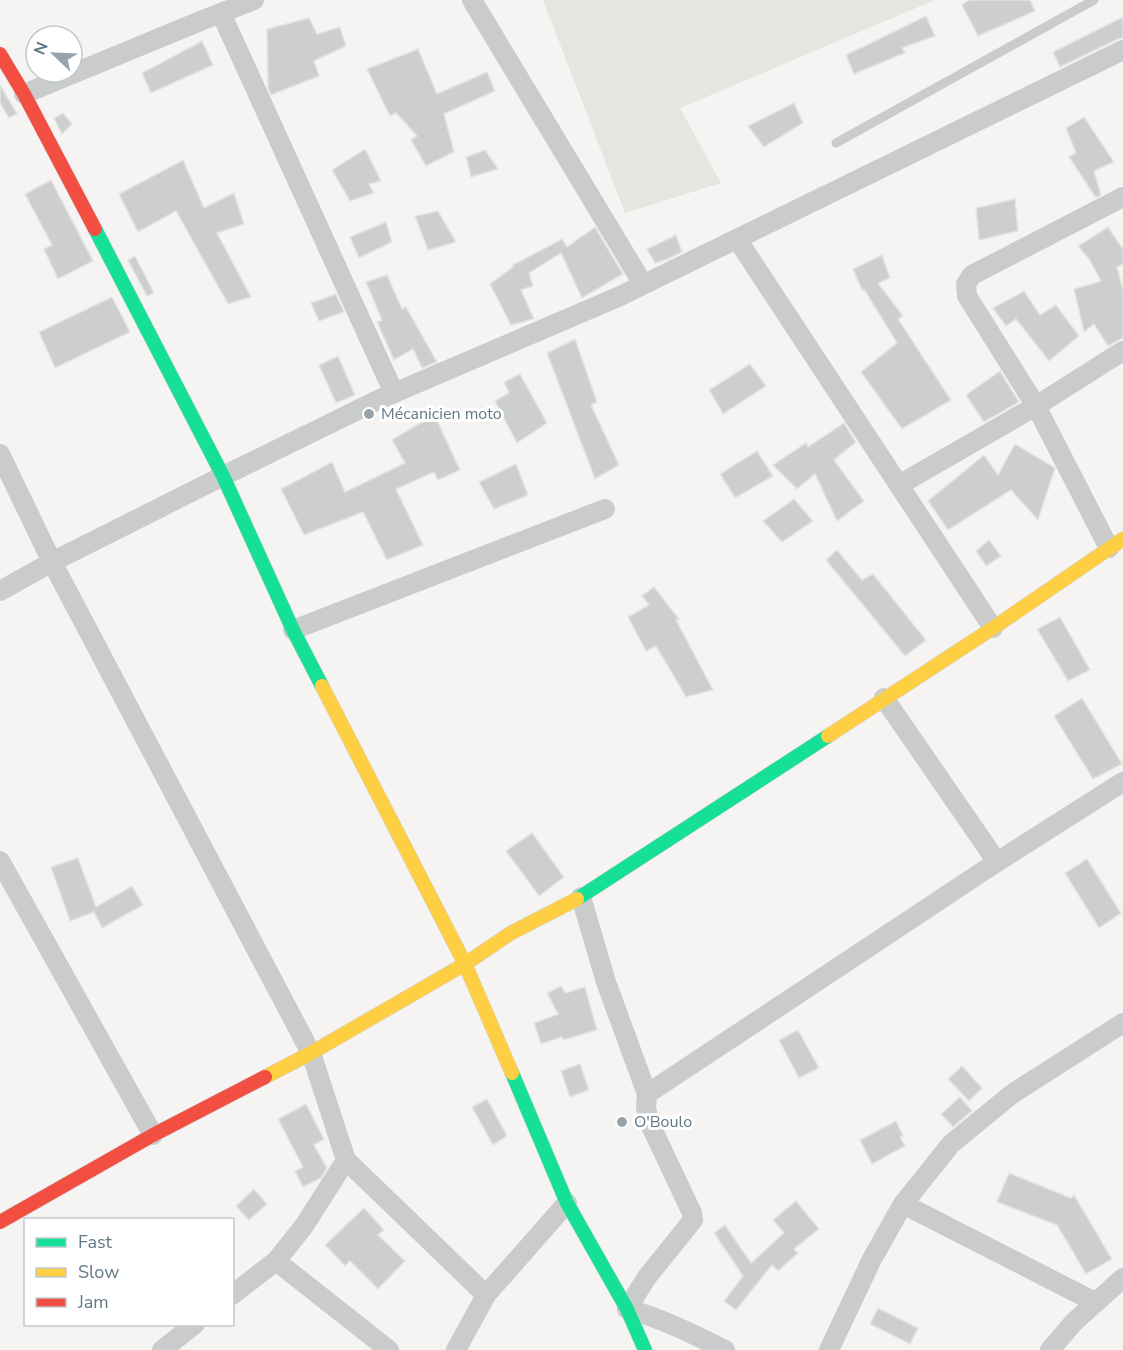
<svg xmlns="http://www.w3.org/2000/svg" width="1123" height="1350" font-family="'Nunito Sans',sans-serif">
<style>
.green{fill:#e4e7e1}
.building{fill:#cdcece;stroke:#e4e4e2;stroke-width:1.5}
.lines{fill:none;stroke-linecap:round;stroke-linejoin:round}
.fast-casing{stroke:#d0d1d2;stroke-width:15}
.slow-casing{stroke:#d0d1d2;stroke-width:15}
.jam-casing{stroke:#d0d1d2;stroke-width:15}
.lane{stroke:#cacccc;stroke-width:9}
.street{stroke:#cacccc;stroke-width:20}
.fast{stroke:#16e098;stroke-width:14}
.slow{stroke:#ffcf43;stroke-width:14}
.jam{stroke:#f24e42;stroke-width:14}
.poi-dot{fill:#96a3ab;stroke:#fff;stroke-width:2}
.labels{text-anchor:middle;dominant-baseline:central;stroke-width:6;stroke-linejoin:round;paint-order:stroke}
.poi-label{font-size:16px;fill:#637884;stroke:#fff;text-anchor:start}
</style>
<rect width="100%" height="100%" fill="#f5f4f3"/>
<!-- green -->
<path class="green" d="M543 0H935L680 108 721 183 625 213Z"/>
<!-- building -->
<g class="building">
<path d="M969 0H1030L1035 11 978 36 962 5Z"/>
<path d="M926 16 935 36 902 48 905 53 854 74 846 55Z"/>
<path d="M1123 17V38L1118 39 1060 67 1053 52Z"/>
<path d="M309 18 317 34 340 27 346 46 314 61 319 76 271 95 268 88 267 29Z"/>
<path d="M202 41 213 65 151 93 142 73Z"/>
<path d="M418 49 437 94 487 72 495 91 444 114 454 152 426 166 411 140 417 136 396 113 390 116 367 69Z"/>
<path d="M0 85 17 114 9 118 0 103Z"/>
<path d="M794 103 803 123 764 147 748 126Z"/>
<path d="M63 113 72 124 62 134 54 118Z"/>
<path d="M1084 117 1114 162 1094 171 1101 195 1096 198 1069 157 1076 153 1066 128Z"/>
<path d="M365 149 381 181 369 184 374 193 350 201 332 170Z"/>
<path d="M485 150 498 169 471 177 466 157Z"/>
<path d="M183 160 204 208 234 193 244 224 217 233 251 297 228 304 176 211 138 232 119 194Z"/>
<path d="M51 180 93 261 58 279 44 249 52 245 25 194Z"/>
<path d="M1015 199 1018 231 979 240 976 208Z"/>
<path d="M438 211 456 242 428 250 415 216Z"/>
<path d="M386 222 392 242 359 258 350 237Z"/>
<path d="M595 227 623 274 582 298 561 253 529 273 533 286 521 290 534 319 511 325 490 284 513 267V265L562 239 567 247Z"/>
<path d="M1108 227 1123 249V264L1117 267 1123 290V338L1108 346 1094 324 1084 332 1074 289 1101 281 1089 259 1078 246Z"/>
<path d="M676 235 682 252 668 259 655 263 647 249Z"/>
<path d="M882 255 890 278 878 283 903 316 898 319 951 400 902 429 861 372 897 343 864 289 862 290 853 269Z"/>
<path d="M135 256 154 293 147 296 128 260Z"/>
<path d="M387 275 402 309 406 307 437 362 422 368 413 349 394 360 377 322 382 320 366 282Z"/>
<path d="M1024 291 1040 315 1056 305 1079 336 1049 361 1016 319 1006 326 993 308Z"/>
<path d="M336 294 344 312 319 321 311 303Z"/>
<path d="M112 297 130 332 55 368 39 332Z"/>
<path d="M575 339 597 402 591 405 619 465 595 479 547 353Z"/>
<path d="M338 356 355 395 336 403 319 365Z"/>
<path d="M750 364 766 386 723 414 709 390Z"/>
<path d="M1000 371 1019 402 984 422 966 395Z"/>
<path d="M520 374 547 423 517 443 495 401 509 393 504 382Z"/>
<path d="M435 416 460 470 438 480 434 472 396 489 423 545 387 560 363 512 304 535 281 489 332 462 345 492 405 463 392 440 413 427Z"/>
<path d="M844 423 856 442 834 460 864 501 837 521 815 474 797 489 773 465 806 443 808 447Z"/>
<path d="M1015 444 1054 467 1055 468 1038 520 1011 490 948 530 928 501 984 455 998 475Z"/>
<path d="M757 451 773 476 735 498 720 474Z"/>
<path d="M516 464 528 495 494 509 479 482Z"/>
<path d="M794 499 813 521 782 542 763 521Z"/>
<path d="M989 540 1001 556 986 566 976 551Z"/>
<path d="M837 550 862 580 873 574 926 640 905 656 826 560Z"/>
<path d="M654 587 679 619 676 620 713 690 686 697 656 646 646 651 628 617 649 605 642 596Z"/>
<path d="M1060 617 1090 670 1068 681 1037 629Z"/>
<path d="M1082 698 1122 764 1093 779 1054 716Z"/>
<path d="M532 833 564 877 539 896 506 851Z"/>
<path d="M78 858 96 907 132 886 143 905 102 928 94 912 70 921 51 867Z"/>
<path d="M1087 859 1121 913 1099 928 1065 873Z"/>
<path d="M561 986 565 993 585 987 597 1030 563 1040 562 1037 541 1044 534 1023 558 1014 547 993Z"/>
<path d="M798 1030 819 1068 799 1078 779 1040Z"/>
<path d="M580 1064 589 1090 570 1097 561 1071Z"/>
<path d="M962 1066 982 1088 969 1101 948 1079Z"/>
<path d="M960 1097 972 1111 953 1127 941 1114Z"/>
<path d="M487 1099 507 1136 493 1145 472 1107Z"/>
<path d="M306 1104 324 1139 314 1145 327 1168 321 1178 303 1187 295 1171 303 1167 278 1119Z"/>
<path d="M896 1121 903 1136 900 1137 905 1146 872 1164 860 1140Z"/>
<path d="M1009 1173 1071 1198 1074 1195 1112 1259 1086 1274 1057 1225 997 1202Z"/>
<path d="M254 1189 267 1204 249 1220 236 1206Z"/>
<path d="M796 1201 819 1229 794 1249 798 1253 778 1271 772 1265 736 1310 724 1301 743 1276 714 1233 725 1225 751 1263 784 1233 773 1220Z"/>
<path d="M364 1208 384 1230 378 1235 405 1261 378 1289 350 1261 345 1266 325 1245Z"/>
<path d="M878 1308 918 1328 910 1344 870 1324Z"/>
</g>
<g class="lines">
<!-- fast casing -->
<g class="fast-casing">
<g id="fast">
<path d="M95 229 223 476 293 630 322 686"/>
<path d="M577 899 828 736"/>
<path d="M512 1073 567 1203 627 1309 645 1350"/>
</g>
</g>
<!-- slow casing -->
<g class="slow-casing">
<g id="slow">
<path d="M322 686 465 964 512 1073"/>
<path d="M828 736 993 628 1123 539"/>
<path d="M265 1077 311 1053 465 964 511 933 577 899"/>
</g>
</g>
<!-- jam casing -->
<g class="jam-casing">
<g id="jam">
<path d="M0 54 24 94 95 229"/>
<path d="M0 1222 153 1135 265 1077"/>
</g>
</g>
<!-- lane -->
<path class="lane" d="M836 143 1094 0"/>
<!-- street -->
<g class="street">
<path d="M472 0 643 284"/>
<path d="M221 13 394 393"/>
<path d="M24 94 198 22 254 0"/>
<path d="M737 239 993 628"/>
<path d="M0 454 52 562 311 1053 346 1160 486 1295"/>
<path d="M899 485 1036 406 1123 351"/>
<path d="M1109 548 1036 406 967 296 966 284 972 275 1123 197"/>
<path d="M0 591 52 562 223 476 380 399 618 297 1123 50"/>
<path d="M293 630 605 509"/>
<path d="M884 698 997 862"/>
<path d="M0 861 153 1135"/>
<path d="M581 897 606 982 647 1094 646 1108 649 1122 692 1213 693 1220 647 1277 627 1309C661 1318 693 1334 725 1350"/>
<path d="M647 1094 997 862 1123 782"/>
<path d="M903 1204 1095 1302"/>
<path d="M276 1261 389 1350"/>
<path d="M232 1295 276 1261 304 1226 346 1160"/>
<path d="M162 1350 195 1324"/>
<path d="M456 1350 486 1295 567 1203"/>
<path d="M829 1350 872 1259 903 1204 951 1144 1012 1094 1123 1023"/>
<path d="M1050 1350 1074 1322 1123 1278"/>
</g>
<!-- fast -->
<use href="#fast" class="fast"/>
<!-- slow -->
<use href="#slow" class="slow"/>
<!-- jam -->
<use href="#jam" class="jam"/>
</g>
<!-- markers -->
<g class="poi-dot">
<circle cx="369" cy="414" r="6"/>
<circle cx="622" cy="1122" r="6"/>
</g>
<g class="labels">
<!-- poi labels -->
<g class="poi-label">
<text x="381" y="414">Mécanicien moto</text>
<text x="634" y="1122">O'Boulo</text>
</g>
</g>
<!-- legend -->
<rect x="24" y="1218" width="210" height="108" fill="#ffffff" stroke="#c1c9ce" stroke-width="1.5"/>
<rect x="36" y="1238" width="30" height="9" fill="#16e098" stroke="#c1c9ce" stroke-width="1.5"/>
<text x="78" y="1248" font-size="18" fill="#637884">Fast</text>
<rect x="36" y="1268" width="30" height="9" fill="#ffcf43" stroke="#c1c9ce" stroke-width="1.5"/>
<text x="78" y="1278" font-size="18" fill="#637884">Slow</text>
<rect x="36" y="1298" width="30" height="9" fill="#f24e42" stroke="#c1c9ce" stroke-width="1.5"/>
<text x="78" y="1308" font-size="18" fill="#637884">Jam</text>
<!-- north arrow -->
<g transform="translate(54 54) rotate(293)"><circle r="28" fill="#ffffff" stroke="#c1c9ce" stroke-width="1.5"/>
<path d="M0-4.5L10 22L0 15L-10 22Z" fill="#96a3ab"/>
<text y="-9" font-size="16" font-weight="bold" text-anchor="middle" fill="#637884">N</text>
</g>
</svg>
